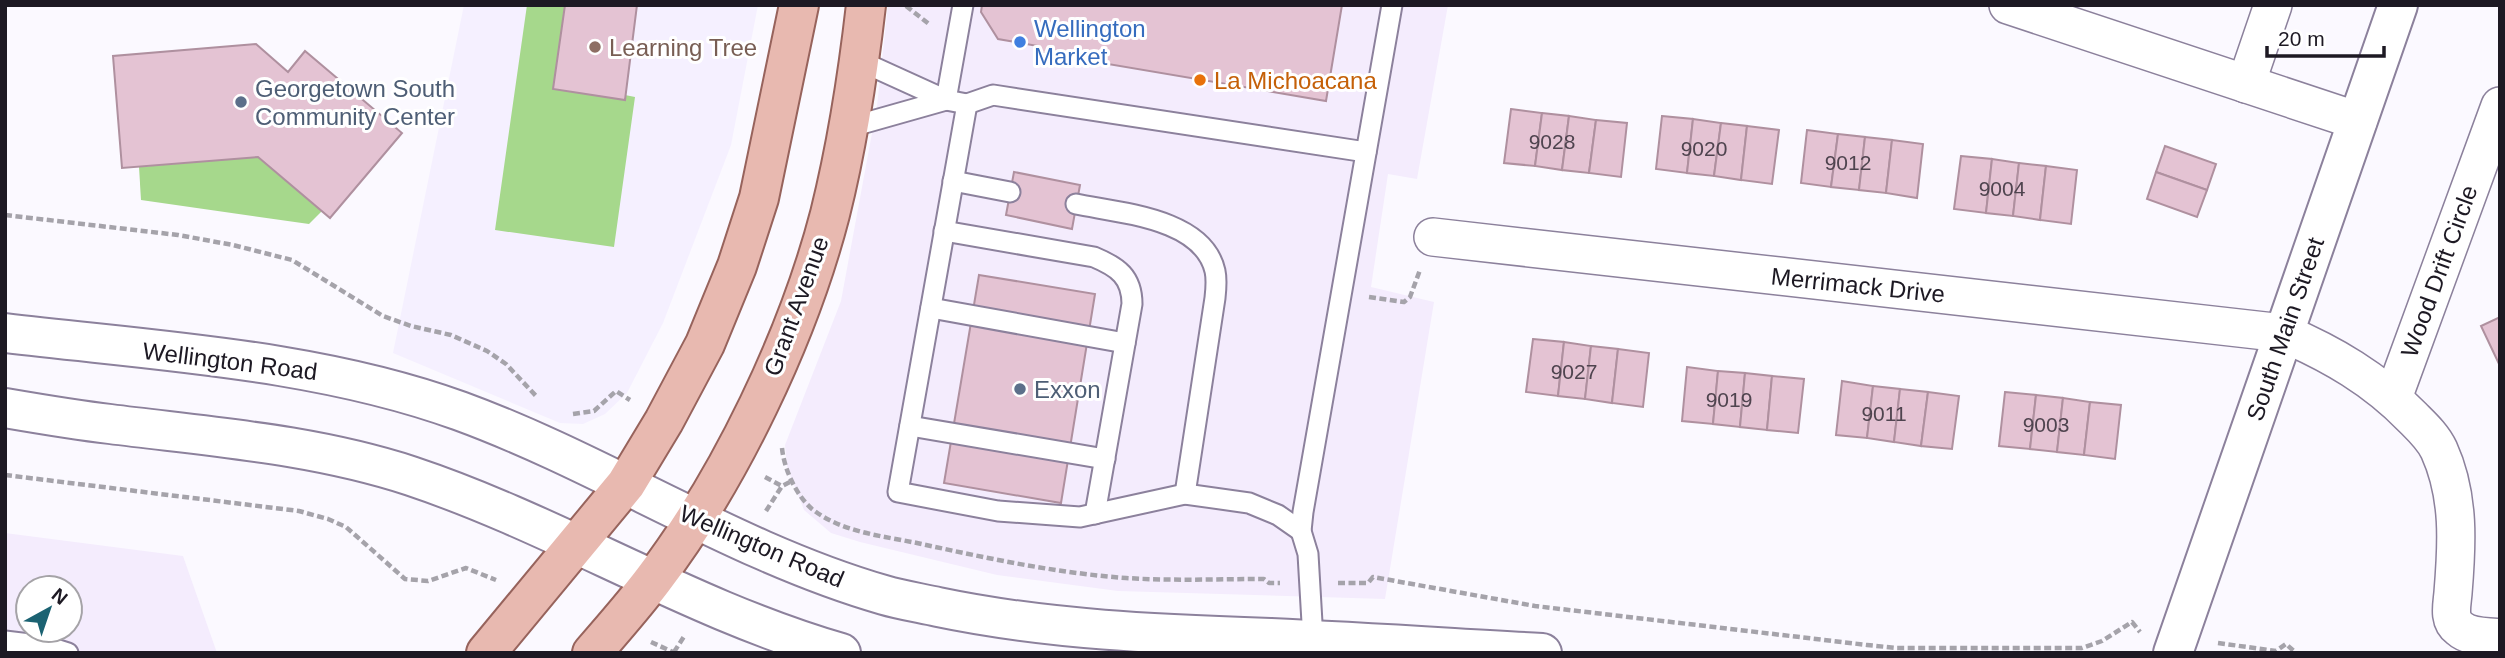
<svg xmlns="http://www.w3.org/2000/svg" width="2505" height="658" font-family="Helvetica,sans-serif">
<style>
.commercial{fill:#f4ecfd;fill-rule:evenodd}
.built{fill:#f5f0ff}
.green{fill:#a6d88c}
.building{fill:#e4c3d3;stroke:#af909f;stroke-width:2}
.lines{fill:none;stroke-linecap:round;stroke-linejoin:round}
.service-casing{stroke:#8c819c;stroke-width:23}
.minor-casing{stroke:#8c819c;stroke-width:40}
.tertiary-casing{stroke:#8c819c;stroke-width:42}
.secondary-casing{stroke:#8c819c;stroke-width:42}
.primary-casing{stroke:#97635c;stroke-width:42}
.path{stroke:#a5a3aa;stroke-width:4.5;stroke-dasharray:7 3.5;stroke-linecap:butt}
.service{stroke:#fff;stroke-width:19}
.minor{stroke:#fff;stroke-width:37}
.tertiary{stroke:#fff;stroke-width:38}
.secondary{stroke:#fff;stroke-width:38}
.primary{stroke:#e8b9b0;stroke-width:38}
.shop-dot{fill:#3f7fe0;stroke:#fff;stroke-width:2.5}
.education-dot{fill:#8d6e63;stroke:#fff;stroke-width:2.5}
.food-dot{fill:#e8710a;stroke:#fff;stroke-width:2.5}
.service-dot{fill:#5c6f8a;stroke:#fff;stroke-width:2.5}
.labels{text-anchor:middle;dominant-baseline:central;stroke-width:6;stroke-linejoin:round;paint-order:stroke}
.number-label{font-size:21px;fill:#4f444f}
.shop-label{font-size:24px;fill:#366cbe;stroke:#fff;text-anchor:start}
.education-label{font-size:24px;fill:#785e54;stroke:#fff;text-anchor:start}
.food-label{font-size:24px;fill:#c56008;stroke:#fff;text-anchor:start}
.service-label{font-size:24px;fill:#4e5e75;stroke:#fff;text-anchor:start}
.street-label{font-size:24px;fill:#1d1923;stroke:#fff}
</style>
<rect width="100%" height="100%" fill="#fbf9ff"/>
<!-- commercial -->
<g class="commercial">
<path d="M888 5H1448L1417 179 1388 174 1371 287 1434 302 1385 599 1118 591 997 575 860 542 831 533 804 510 787 467 785 445 841 301 877 106Z"/>
<path d="M5 533 183 556 217 653H5ZM28 588H70V630H28Z"/>
</g>
<!-- built -->
<path class="built" d="M464 5H758L731 145 663 323 627 393 605 414 583 424 560 423 393 353Z"/>
<!-- green -->
<g class="green">
<path d="M527 5H565L553 89 624 100 625 95 635 97 614 247 495 230Z"/>
<path d="M258 157 322 211 309 224 141 200 139 167Z"/>
</g>
<!-- building -->
<g class="building">
<path d="M565 5H637L625 100 553 89Z"/>
<path d="M982 5H1342L1326 101 1037 52 1038 46 998 39 981 12Z"/>
<path d="M256 44 288 72 305 51 402 133 330 218 258 157 122 168 113 56Z"/>
<path d="M1511 109 1542 113 1535 166 1504 163Z"/>
<path d="M1542 113 1569 116 1562 170 1535 166Z"/>
<path d="M1569 116 1596 120 1589 173 1562 170Z"/>
<path d="M1662 116 1693 119 1687 173 1656 169Z"/>
<path d="M1693 119 1721 123 1714 176 1687 173Z"/>
<path d="M1596 120 1627 123 1621 177 1589 173Z"/>
<path d="M1721 123 1747 126 1741 180 1714 176Z"/>
<path d="M1747 126 1779 130 1772 184 1741 180Z"/>
<path d="M1807 130 1838 134 1831 187 1801 183Z"/>
<path d="M1838 134 1865 137 1859 190 1831 187Z"/>
<path d="M1865 137 1892 140 1886 193 1859 190Z"/>
<path d="M1892 140 1923 144 1917 198 1886 193Z"/>
<path d="M2165 146 2216 164 2207 190 2156 172Z"/>
<path d="M1961 156 1992 159 1986 213 1954 209Z"/>
<path d="M1992 159 2019 163 2013 216 1986 213Z"/>
<path d="M2019 163 2046 166 2040 220 2013 216Z"/>
<path d="M2046 166 2077 170 2071 224 2040 220Z"/>
<path d="M1014 172 1080 185 1072 229 1006 215Z"/>
<path d="M2156 172 2207 190 2197 217 2147 199Z"/>
<path d="M979 275 1095 294 1061 503 944 483Z"/>
<path d="M2500 317V366L2481 326Z"/>
<path d="M1533 339 1564 342 1558 396 1526 392Z"/>
<path d="M1564 342 1591 346 1585 399 1558 396Z"/>
<path d="M1591 346 1618 349 1612 403 1585 399Z"/>
<path d="M1618 349 1649 353 1643 407 1612 403Z"/>
<path d="M1687 367 1718 371 1713 424 1682 421Z"/>
<path d="M1718 371 1745 373 1740 427 1713 424Z"/>
<path d="M1745 373 1772 376 1767 430 1740 427Z"/>
<path d="M1772 376 1804 379 1798 433 1767 430Z"/>
<path d="M1842 381 1873 386 1867 438 1836 435Z"/>
<path d="M1873 386 1900 389 1894 442 1867 438Z"/>
<path d="M1900 389 1928 392 1921 446 1894 442Z"/>
<path d="M1928 392 1959 396 1952 449 1921 446Z"/>
<path d="M2005 392 2036 395 2030 449 1999 446Z"/>
<path d="M2036 395 2063 398 2057 452 2030 449Z"/>
<path d="M2063 398 2090 402 2084 455 2057 452Z"/>
<path d="M2090 402 2121 405 2115 459 2084 455Z"/>
</g>
<g class="lines">
<!-- service casing -->
<g class="service-casing">
<g id="service">
<path d="M858 60 946 100 967 104 898 492 998 511 1080 517 1185 494 1249 503 1278 515 1301 531"/>
<path d="M946 100 963 5"/>
<path d="M967 104 993 95 1366 152"/>
<path d="M847 128 946 100"/>
<path d="M953 181 1010 192"/>
<path d="M1076 204C1119 213 1203 218 1215 271 1217 280 1216 289 1215 298L1185 494"/>
<path d="M944 231 1094 257C1118 267 1132 277 1132 304L1095 514"/>
<path d="M931 308 1125 343"/>
<path d="M910 426 1105 459"/>
<path d="M1313 640 1308 554 1301 531 1303 512 1392 5"/>
<path d="M5 641 46 646 68 653"/>
</g>
</g>
<!-- minor casing -->
<g class="minor-casing">
<g id="minor">
<path d="M2008 5 2358 121"/>
<path d="M2246 84 2273 5"/>
<path d="M1433 237 2283 333C2332 354 2375 379 2412 417 2422 427 2433 437 2439 450 2460 496 2457 545 2453 593 2452 605 2448 620 2459 628 2470 638 2486 636 2500 638"/>
<path d="M2393 398 2500 106"/>
</g>
</g>
<!-- tertiary casing -->
<g class="tertiary-casing">
<path id="tertiary" d="M2173 653 2398 5"/>
</g>
<!-- secondary casing -->
<g class="secondary-casing">
<g id="secondary">
<path d="M5 333C155 351 317 359 460 411 605 464 735 552 884 595 901 600 920 603 938 607 1048 630 1160 634 1271 638 1362 642 1452 648 1542 653"/>
<path d="M5 408C40 414 75 420 110 424 212 437 313 444 411 476 558 525 691 610 841 653"/>
</g>
</g>
<!-- primary casing -->
<g class="primary-casing">
<g id="primary">
<path d="M486 653 626 484 664 421 705 344 737 266 759 198 799 5"/>
<path d="M592 653C613 629 634 605 653 580 730 479 798 337 830 214 847 146 858 75 866 5"/>
</g>
</g>
<!-- path -->
<g class="path">
<path d="M906 6 929 24"/>
<path d="M5 215 178 235 233 245 292 260 383 316 411 326 451 335 487 351 506 364 537 397"/>
<path d="M1369 297 1404 302 1410 297 1420 270"/>
<path d="M573 414 594 411 616 391 630 400"/>
<path d="M782 448C784 469 796 495 812 509 841 532 882 536 917 543 986 558 1056 573 1126 578 1172 581 1219 579 1264 579L1269 583H1280"/>
<path d="M5 475 299 511 328 519 346 527 405 579 428 581 466 568 496 580"/>
<path d="M765 477 782 486"/>
<path d="M766 511 782 486 792 481"/>
<path d="M1338 583H1368L1373 577 1535 606 1867 645 1897 648H2082L2102 641 2132 622 2140 632"/>
<path d="M651 642 675 653"/>
<path d="M2218 643 2276 651 2286 644 2296 653"/>
<path d="M674 652 685 635"/>
</g>
<!-- service -->
<use href="#service" class="service"/>
<!-- minor -->
<use href="#minor" class="minor"/>
<!-- tertiary -->
<use href="#tertiary" class="tertiary"/>
<!-- secondary -->
<use href="#secondary" class="secondary"/>
<!-- primary -->
<use href="#primary" class="primary"/>
</g>
<!-- markers -->
<circle class="shop-dot" cx="1020" cy="42" r="7"/>
<circle class="education-dot" cx="595" cy="47" r="7"/>
<circle class="food-dot" cx="1200" cy="80" r="7"/>
<g class="service-dot">
<circle cx="241" cy="102" r="7"/>
<circle cx="1020" cy="389" r="7"/>
</g>
<g class="labels">
<!-- number labels -->
<g class="number-label">
<text x="1552" y="141">9028</text>
<text x="1704" y="148">9020</text>
<text x="1848" y="162">9012</text>
<text x="2002" y="188">9004</text>
<text x="1574" y="371">9027</text>
<text x="1729" y="399">9019</text>
<text x="1884" y="413">9011</text>
<text x="2046" y="424">9003</text>
</g>
<!-- shop labels -->
<g class="shop-label">
<text x="1034" y="28">Wellington<tspan x="1034" dy="28">Market</tspan></text>
</g>
<!-- education labels -->
<g class="education-label">
<text x="609" y="47">Learning Tree</text>
</g>
<!-- food labels -->
<g class="food-label">
<text x="1214" y="80">La Michoacana</text>
</g>
<!-- service labels -->
<g class="service-label">
<text x="255" y="88">Georgetown South<tspan x="255" dy="28">Community Center</tspan></text>
<text x="1034" y="389">Exxon</text>
</g>
<!-- street labels -->
<g class="street-label">
<text transform="translate(2439 271) rotate(-70)">Wood Drift Circle</text>
<text transform="translate(1858 285) rotate(6)">Merrimack Drive</text>
<text transform="translate(796 306) rotate(-70)">Grant Avenue</text>
<text transform="translate(2285 329) rotate(-71)">South Main Street</text>
<text transform="translate(230 361) rotate(7)">Wellington Road</text>
<text transform="translate(762 546) rotate(23)">Wellington Road</text>
</g>
</g>
<!-- border -->
<rect width="2505" height="658" fill="none" stroke="#1d1923" stroke-width="14"/>
<!-- north arrow -->
<g transform="translate(49 609) rotate(40)"><circle r="33" fill="#ffffff" stroke="#a5a3a7" stroke-width="2"/>
<path d="M0-5L12 26L0 18L-12 26Z" fill="#1b6272"/>
<text y="-10" font-size="19" font-weight="bold" text-anchor="middle" fill="#1d1923">N</text>
</g>
<!-- scale -->
<path d="M2267 46v10h117v-10" fill="none" stroke="#1d1923" stroke-width="3.5"/>
<text x="2278" y="46" font-size="21" fill="#1d1923" stroke="#ffffff" stroke-width="5" paint-order="stroke">20 m</text>
</svg>
